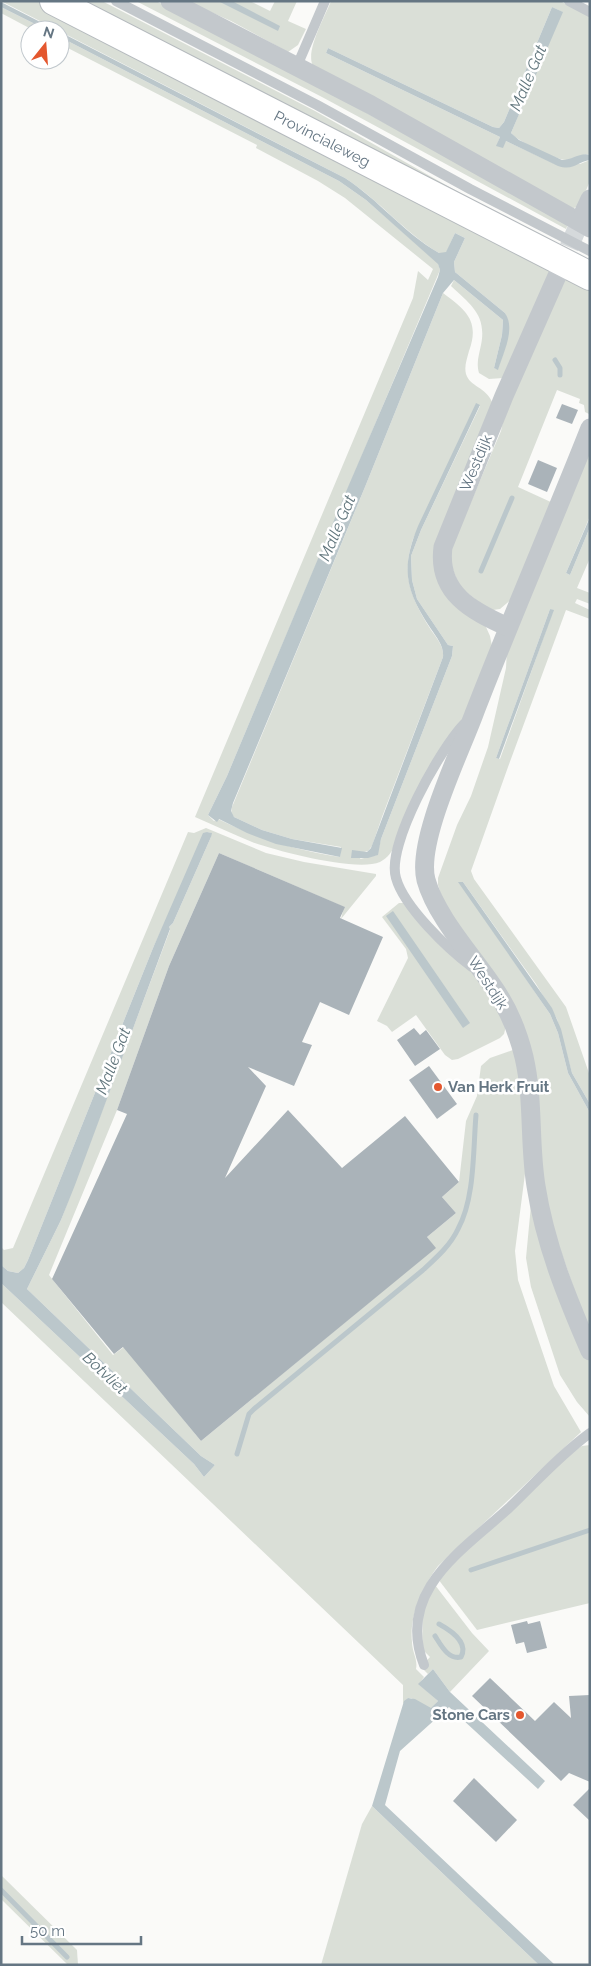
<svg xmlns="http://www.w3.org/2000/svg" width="591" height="1966" font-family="Raleway,sans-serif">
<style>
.green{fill:#dadfd7;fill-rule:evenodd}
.water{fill:#bbc7cb}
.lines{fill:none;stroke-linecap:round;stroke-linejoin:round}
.stream{stroke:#bbc7cb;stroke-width:5}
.building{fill:#aab3b9}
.minor-tunnel{stroke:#d5d9db;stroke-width:19;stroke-dasharray:19 9;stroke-linecap:butt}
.primary-casing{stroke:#b5babe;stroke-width:30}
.service{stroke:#c3c8cc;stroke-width:10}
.minor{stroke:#c3c8cc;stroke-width:19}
.primary{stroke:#fff;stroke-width:28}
.poi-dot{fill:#e4572e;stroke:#fff;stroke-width:2}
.labels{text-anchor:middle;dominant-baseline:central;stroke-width:5;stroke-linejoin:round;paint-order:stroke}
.street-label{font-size:15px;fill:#657683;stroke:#fff}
.poi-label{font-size:15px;font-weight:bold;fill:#657683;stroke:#fff;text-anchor:start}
.water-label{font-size:16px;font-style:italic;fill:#60757c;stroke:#fff}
</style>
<rect width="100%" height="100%" fill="#fafaf8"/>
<!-- green -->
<g class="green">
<path d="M1 1H37L417 196 552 268 503 378 489 379 479 373C476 363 479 355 481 345 487 315 471 305 451 286L454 280 503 320 502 335 494 368 498 369C503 352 514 331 505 313L455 272 454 262 465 238 455 233 446 253H439C404 232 379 200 345 178Z"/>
<path d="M75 1H102L315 111 490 210Z"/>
<path d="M136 1H156L267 58 568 224 566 229 322 97Z"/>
<path d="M186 1H250L270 11 275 1H297L288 21 306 29 298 45 288 52 231 21Z"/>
<path d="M331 1H560L590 16V155C582 153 576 159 567 160 558 161 517 141 511 133L562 12 552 7 504 122 499 128 493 127 328 48 326 53 500 137 497 145 506 141 555 164H580L590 160V181L578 209 575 207 573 211 313 66C305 51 325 17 331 1Z"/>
<path d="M1 7 47 30H33L1 13Z"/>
<path d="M60 37 339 181 366 200 438 263 440 270 227 776 208 815 214 821 218 819C262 840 292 849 340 857L341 847 292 839 262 830 234 817 231 814 232 807 365 487 443 293C466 310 480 321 469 351 467 359 464 366 466 374 470 387 486 387 492 402L435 547 486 627 490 636 492 646 474 701 396 844C392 851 388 858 380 862 356 872 277 851 252 842 232 834 214 825 195 817L413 298 418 271 428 280 433 269 345 198 318 181 256 148 257 145 60 44ZM476 404 480 406 421 530 411 556 412 580 417 599 448 645 453 646 452 656 381 839 377 855 360 859 364 852 368 851 372 846 382 817 443 657C444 646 437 639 431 630 411 598 401 576 413 539Z"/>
<path d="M565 275 590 288V411L589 414 585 412 584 405 579 403 580 399 557 390 518 487 553 503 514 597 500 609 493 610 485 607 459 586 448 556 501 431 505 411Z"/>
<path d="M590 446V516L566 573 570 575 590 527V558L577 588 590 593V604L577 599 575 603 590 610V619L566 610 508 767 471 871 474 879 566 1007 590 1076V1104L572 1073 557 1019 536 984 463 882H459L550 1014 558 1033 568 1073 590 1113V1335L547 1211 531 1071 445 907 438 885V878L457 825 471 796 488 747 506 668 507 648ZM550 609 553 611 500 759 496 758Z"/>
<path d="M206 828 266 853 304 862 376 874V876L341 919 344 907 219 853 169 966 117 1110 49 1275 113 1355 124 1347 201 1441 435 1248 427 1237 456 1213 442 1197 459 1182 466 1121 477 1096 481 1066 490 1058 513 1050 519 1070 526 1166 515 1251 518 1280 554 1386 581 1432 438 1566C423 1586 409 1616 412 1642 412 1652 418 1659 416 1669L424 1677 419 1684 438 1701 431 1709 411 1698H408L403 1704V1685L1 1302V1283L194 1464 204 1477 215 1465 201 1456 27 1289 61 1220 170 930 169 927 173 923 211 837V833L207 832 153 948 28 1260 24 1268 18 1273 8 1271 1 1265V1247L4 1250 13 1248 188 832 194 833Z"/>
<path d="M399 903H404L480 978 506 1026 504 1034 500 1038 458 1059 452 1060 445 1055 416 1015 392 1032 387 1026 377 1021 408 958 406 949 382 917Z"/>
<path d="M531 1205 549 1262 590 1363V1417L577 1402 560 1375 531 1287 526 1258Z"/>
<path d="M590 1445V1603L477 1630 438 1579 449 1567 575 1450 582 1446Z"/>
<path d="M435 1585 472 1633 489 1651 450 1692 433 1669 428 1674 421 1667 430 1657 422 1649 423 1611Z"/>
<path d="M372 1806 539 1965H321L362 1824Z"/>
<path d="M1 1875 77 1950 78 1965H68L1 1899Z"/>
</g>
<!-- water -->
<g class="water">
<path d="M218 1H232L280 26 278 31Z"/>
<path d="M1 2 56 30H47L1 7Z"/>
<path d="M552 7 563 12 511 133 519 140 562 160C573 160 580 152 590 155V160C577 162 574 171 558 166L506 141 503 148 496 146 500 137 326 53 328 48 493 127 499 128 504 122Z"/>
<path d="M60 32 345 178C379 200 404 233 439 253L446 252 455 233 465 238 454 262 455 272 505 313C516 329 503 353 498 370L494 368 502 335 503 320 454 280 443 293 365 487 233 803 231 811 234 817 262 830 292 839 342 848 340 857 276 844 247 833 219 819 217 822 208 815 227 776 348 487 438 277 440 270 438 264 366 200 339 181 60 37Z"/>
<path d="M476 403 480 405 421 530 411 556 412 580 417 599 448 645 453 646 452 656 381 839 378 855 368 858H351L352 850 367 852 371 848 443 657C444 646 437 638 431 629 406 591 400 570 418 526Z"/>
<path d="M590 517V527L570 575 566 573Z"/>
<path d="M550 609 554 610 499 759 496 758Z"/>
<path d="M207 832 212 833 211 837 173 923 169 927 170 929 75 1185 61 1220 27 1289 201 1456 215 1465 204 1477 194 1464 1 1283V1265L8 1271 18 1273 24 1268 28 1260 153 948 203 833Z"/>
<path d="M458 882H463L552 1008 561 1029 572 1073 590 1104V1113L568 1073 558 1033 550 1014Z"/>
<path d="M393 911 470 1023 463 1028 386 916Z"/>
<path d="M433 1669 450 1692 545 1781 538 1789 449 1707 400 1751 385 1805 555 1965H539L372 1806 404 1701 408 1698 415 1699 431 1708 438 1701 418 1684Z"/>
</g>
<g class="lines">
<!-- stream -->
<g class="stream">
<path d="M555 360 560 368V375"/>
<path d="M481 571 512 498"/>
<path d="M237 1454 249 1414 254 1409 423 1270C436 1258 450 1246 458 1229 475 1198 473 1150 476 1115"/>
<path d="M471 1570 590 1530"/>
<path d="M435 1636C441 1645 448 1660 461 1657 469 1642 450 1630 439 1624"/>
<path d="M1 1890 67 1957"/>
</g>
</g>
<!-- building -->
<g class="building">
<path d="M562 404 578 410 572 424 556 418Z"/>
<path d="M538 460 557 468 547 492 528 484Z"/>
<path d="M219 853 345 907 340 918 383 937 349 1015 320 1002 302 1042 312 1045 294 1086 248 1067 266 1086 225 1178 288 1110 342 1168 405 1116 459 1182 442 1197 456 1213 427 1237 436 1248 201 1441 123 1347 114 1354 52 1279 127 1114 117 1110 169 966Z"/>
<path d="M414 1028 420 1035 426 1030 440 1049 415 1066 397 1040Z"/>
<path d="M429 1066 457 1104 437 1119 409 1080Z"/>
<path d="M527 1621 528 1624 540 1621 547 1648 527 1653 524 1642 516 1644 511 1625Z"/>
<path d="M490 1678 535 1721 554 1702 571 1718 569 1696 590 1695V1782L569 1773 561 1781 472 1696Z"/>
<path d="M474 1778 517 1820 496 1842 453 1801Z"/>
<path d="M590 1788V1821L573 1805Z"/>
</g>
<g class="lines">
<!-- minor-tunnel -->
<path class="minor-tunnel" d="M558 273 584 212"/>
<!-- primary casing -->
<g class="primary-casing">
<path id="primary" d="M54 1 590 276"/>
</g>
<!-- service -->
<g class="service">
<path d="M116 1 317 105 470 189 590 251"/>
<path d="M569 1 590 12"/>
<path d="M297 66 325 1"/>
<path d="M464 724C440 749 386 845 396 878 404 907 448 949 472 967"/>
<path d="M424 1665C395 1591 463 1550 509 1508 535 1483 560 1455 590 1433"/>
</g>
<!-- minor -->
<g class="minor">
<path d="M170 1 371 105 590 228"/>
<path d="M584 212 590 199"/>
<path d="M590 428C552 524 511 618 474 714 460 752 416 842 426 880 436 916 471 954 492 985 507 1006 518 1032 524 1057 534 1100 529 1144 536 1186 545 1244 567 1298 590 1351"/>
<path d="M508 627C472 611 437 593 443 547L504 396 557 276"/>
</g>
<!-- primary -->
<use href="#primary" class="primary"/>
</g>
<!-- markers -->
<g class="poi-dot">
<circle cx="438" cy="1087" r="5"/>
<circle cx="520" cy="1715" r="5"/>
</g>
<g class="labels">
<!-- street labels -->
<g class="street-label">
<text transform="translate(322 139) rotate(27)">Provincialeweg</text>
<text transform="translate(476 463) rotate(-67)">Westdijk</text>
<text transform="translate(488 983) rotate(57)">Westdijk</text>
</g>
<!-- poi labels -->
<g class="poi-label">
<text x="448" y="1087">Van Herk Fruit</text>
<text x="510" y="1715" text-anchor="end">Stone Cars</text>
</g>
<!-- water labels -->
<g class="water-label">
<text transform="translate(528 78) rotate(-67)">Malle Gat</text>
<text transform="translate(337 528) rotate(-67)">Malle Gat</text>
<text transform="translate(113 1061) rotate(-69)">Malle Gat</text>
<text transform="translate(105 1373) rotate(43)">Botvliet</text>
</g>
</g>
<!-- border -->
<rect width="591" height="1966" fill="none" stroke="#657683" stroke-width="5"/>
<!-- north arrow -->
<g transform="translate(45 45) rotate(17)"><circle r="24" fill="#ffffff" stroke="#c1c8cd"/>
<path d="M0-4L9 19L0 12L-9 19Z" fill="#e4572e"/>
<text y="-8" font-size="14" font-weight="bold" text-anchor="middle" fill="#657683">N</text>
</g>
<!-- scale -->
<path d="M22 1936v8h119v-8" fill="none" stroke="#657683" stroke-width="2.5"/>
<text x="30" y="1936" font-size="15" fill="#657683" stroke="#ffffff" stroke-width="4" paint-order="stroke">50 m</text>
</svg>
